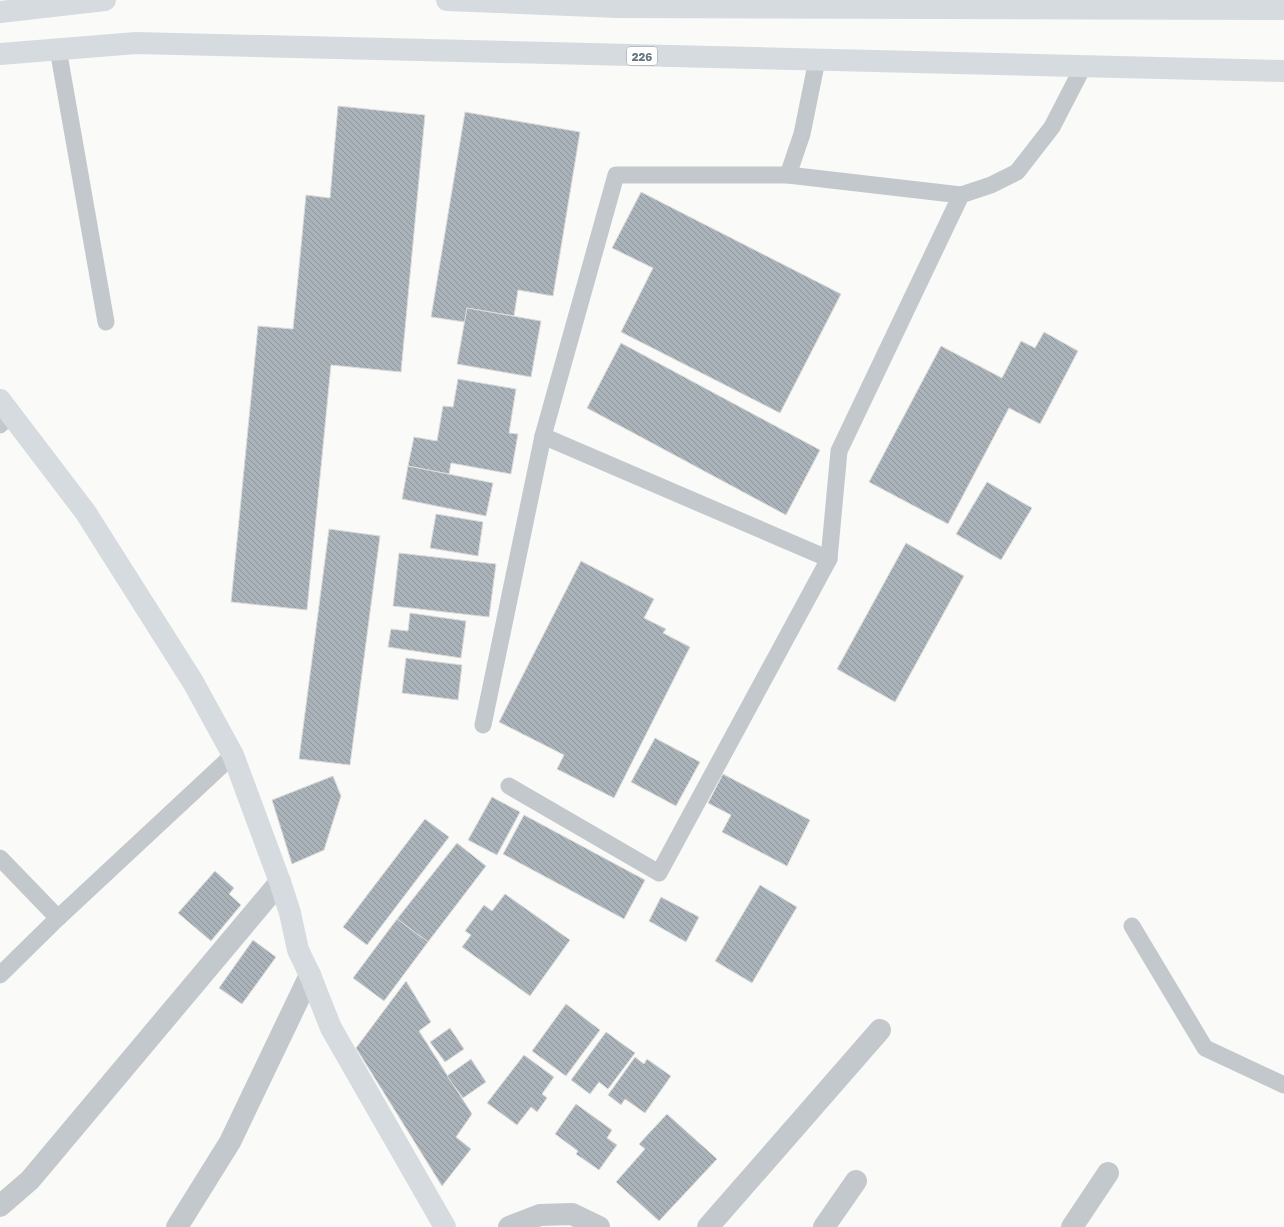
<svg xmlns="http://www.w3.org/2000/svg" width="1284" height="1227" font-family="'Golos Text',sans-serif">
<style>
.building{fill:url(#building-back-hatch);stroke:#dcdcda}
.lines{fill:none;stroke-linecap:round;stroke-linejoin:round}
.lane{stroke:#c3c8cc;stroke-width:17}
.street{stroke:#c3c8cc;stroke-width:22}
.secondary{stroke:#d6dbdf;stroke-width:22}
.primary{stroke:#d6dbdf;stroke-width:22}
.labels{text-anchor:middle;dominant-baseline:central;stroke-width:4;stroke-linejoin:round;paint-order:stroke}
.shield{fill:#fff;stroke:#939fa8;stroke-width:1}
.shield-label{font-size:11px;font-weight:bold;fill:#657683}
</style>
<defs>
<pattern id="building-back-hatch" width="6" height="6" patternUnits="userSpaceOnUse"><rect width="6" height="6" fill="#aab3b9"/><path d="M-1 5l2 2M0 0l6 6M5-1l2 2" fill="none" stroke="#8e969c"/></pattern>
</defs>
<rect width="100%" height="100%" fill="#fafaf8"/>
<!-- building -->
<g class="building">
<path d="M338 106 425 115 401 372 331 365 307 610 231 602 258 326 293 329 306 195 330 198Z"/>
<path d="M465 112 580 132 553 296 518 290 514 316 467 308 465 322 431 317Z"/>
<path d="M641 192 841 294 780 413 621 332 653 268 612 248Z"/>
<path d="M467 308 541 321 531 377 457 364Z"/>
<path d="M1044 332 1078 351 1040 424 1009 408 948 524 869 482 941 346 1002 378 1021 341 1035 348Z"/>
<path d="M621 343 820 450 786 515 587 408Z"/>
<path d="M458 379 516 389 509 433 518 434 511 474 451 463 449 474 408 466 414 437 437 441 443 406 453 407Z"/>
<path d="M408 466 493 483 486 516 402 499Z"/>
<path d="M987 482 1032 508 1001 560 956 534Z"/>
<path d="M436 514 483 522 478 556 430 548Z"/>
<path d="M329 529 380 536 350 765 299 759Z"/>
<path d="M906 543 964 576 895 702 837 669Z"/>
<path d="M399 553 496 564 489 617 393 606Z"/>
<path d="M581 561 654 599 644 618 666 629 663 633 690 647 614 798 557 769 564 755 499 722Z"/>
<path d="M410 613 466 621 461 658 388 647 391 629 408 631Z"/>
<path d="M406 658 462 665 458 700 402 693Z"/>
<path d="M655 738 700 762 676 806 631 782Z"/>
<path d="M723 774 810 820 787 866 722 832 731 815 708 803Z"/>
<path d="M333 776 341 796 324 850 292 864 272 800Z"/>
<path d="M492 797 520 812 497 855 468 840Z"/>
<path d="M524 815 645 880 624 919 503 854Z"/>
<path d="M425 819 449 837 367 945 343 927Z"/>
<path d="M457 843 486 866 428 942 397 919Z"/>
<path d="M215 871 234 888 229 894 241 905 211 941 178 913Z"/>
<path d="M760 885 797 907 752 983 715 961Z"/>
<path d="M505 894 570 940 530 996 462 947 471 935 465 931 484 905 492 911Z"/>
<path d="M661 897 699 917 686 942 649 921Z"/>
<path d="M397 919 428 942 384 1001 353 978Z"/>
<path d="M253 940 276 957 242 1004 219 988Z"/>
<path d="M406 981 431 1022 419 1031 472 1114 456 1137 471 1149 442 1186 356 1048Z"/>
<path d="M566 1004 600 1030 566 1076 532 1051Z"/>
<path d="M450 1028 464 1049 445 1062 430 1042Z"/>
<path d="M606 1032 635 1053 608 1089 599 1082 590 1094 571 1080Z"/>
<path d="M524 1055 554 1077 542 1094 547 1098 537 1112 531 1107 517 1125 487 1103Z"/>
<path d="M635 1057 644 1064 647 1059 671 1076 645 1113 625 1099 621 1105 608 1095Z"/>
<path d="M471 1059 486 1082 463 1098 447 1076Z"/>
<path d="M576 1104 612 1130 607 1138 617 1145 599 1170 576 1154 578 1151 555 1134Z"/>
<path d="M667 1114 717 1159 659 1221 616 1182 645 1149 639 1144Z"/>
</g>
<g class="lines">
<!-- lane -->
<g class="lane">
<path d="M58 49 106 322"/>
<path d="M788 175 802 134 817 60"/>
<path d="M961 195 991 185 1017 172 1052 127 1083 67"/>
<path d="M0 425 11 413"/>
<path d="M543 436 829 559"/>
<path d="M483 725 543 436 616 175H788L961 195 839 451 829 559 659 873 509 786"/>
<path d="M0 858 58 918"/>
<path d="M1132 926 1205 1048 1284 1085"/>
<path d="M0 975 58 918 233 755"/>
</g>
<!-- street -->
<g class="street">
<path d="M0 1206 30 1180 280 882"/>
<path d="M177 1227 230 1142 310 975"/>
<path d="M509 1227 540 1215 572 1214 599 1227"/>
<path d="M708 1227 880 1030"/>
<path d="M824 1227 856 1181"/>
<path d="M1072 1227 1108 1173"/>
</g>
<!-- secondary -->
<path class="secondary" d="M0 400 86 513 193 682 233 755 280 882 290 913 298 950 310 975 331 1028 445 1227"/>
<!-- primary -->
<g class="primary">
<path d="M447 0 617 7 1284 9"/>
<path d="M0 12 105 0"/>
<path d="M0 54 136 43 1284 71"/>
</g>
</g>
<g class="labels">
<!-- shield labels -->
<rect class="shield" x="627" y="47" width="30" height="18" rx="3"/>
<g class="shield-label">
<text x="642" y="56">226</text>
</g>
</g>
</svg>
